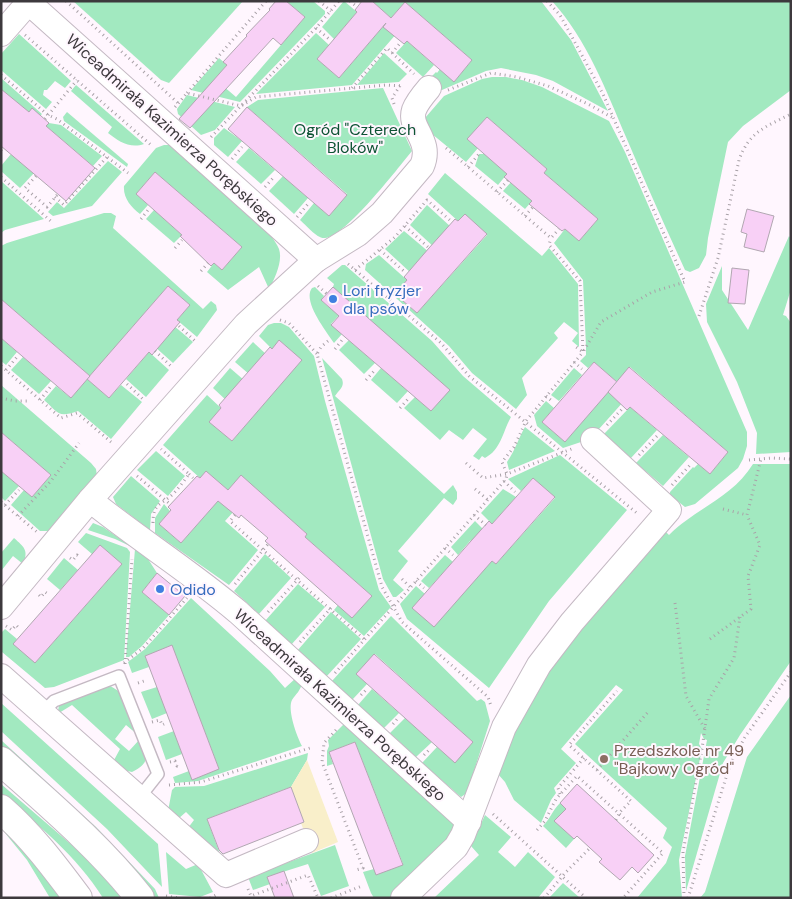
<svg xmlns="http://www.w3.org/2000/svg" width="792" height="899" font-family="'DM Sans',sans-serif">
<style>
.green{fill:#a2e9c0}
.sand{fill:#f9efca}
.building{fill:#f8d0f6;stroke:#b1a7b1}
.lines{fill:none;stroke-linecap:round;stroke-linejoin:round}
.service-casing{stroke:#c4b9c3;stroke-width:14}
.minor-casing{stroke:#c4b9c3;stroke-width:26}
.tertiary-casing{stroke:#c4b9c3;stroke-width:30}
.path{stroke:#a9a2a8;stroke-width:3;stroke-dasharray:1 4;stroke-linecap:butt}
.service{stroke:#fff;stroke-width:11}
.minor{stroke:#fff;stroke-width:24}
.tertiary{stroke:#fff;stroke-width:28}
.shop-dot{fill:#3f7fe0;stroke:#fff6fe;stroke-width:2}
.education-dot{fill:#8d6e63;stroke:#fff6fe;stroke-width:2}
.labels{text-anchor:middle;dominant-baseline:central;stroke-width:4;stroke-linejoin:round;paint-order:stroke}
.park-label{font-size:16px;fill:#0d5334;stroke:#fff6fe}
.street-label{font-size:16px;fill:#3d393d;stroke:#fff6fe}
.shop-label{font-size:16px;fill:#366cbe;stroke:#fff6fe;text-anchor:start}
.education-label{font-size:16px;fill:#785e54;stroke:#fff6fe;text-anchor:start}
</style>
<rect width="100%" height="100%" fill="#fff6fe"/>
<!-- green -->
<g class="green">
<path d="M73 1H243L169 83 161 80Z"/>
<path d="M286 1H313L325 11V14L240 102 191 90 219 58 227 65 215 79 236 97 305 17Z"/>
<path d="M344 1 357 12 334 39 322 27Z"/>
<path d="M372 1H541L571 40 608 111 553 81 536 75 501 68 486 71 442 90 436 88 427 81 436 72 437 73 440 69 454 82 472 60 405 2 391 18Z"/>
<path d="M552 1H791V90L743 126 728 142 708 238 706 255 699 268 690 272 685 270C665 226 645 182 626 137 606 90 587 40 552 1Z"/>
<path d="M386 23 397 33 352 85 256 94 316 33 329 45 317 59 339 78Z"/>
<path d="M19 34 71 81 65 88 55 81 47 90H44L43 95 52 102 46 109 1 70V54Z"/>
<path d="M407 41 434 65 423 77 396 53Z"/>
<path d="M384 53 407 74 399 82 357 85Z"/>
<path d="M492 77H506L522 80 542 87 609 121 625 152 747 432V446L743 459 738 468 695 504 685 507 670 495V492L693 467 694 468 698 464 710 474 728 452 630 367 617 382 594 362 588 368 580 361 586 355V347L583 280 554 243 565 229 579 241 598 219 544 173 547 169 487 117 468 139 478 148 466 162 432 134 425 118 444 96 482 79Z"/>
<path d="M1 78 42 114 37 119 7 94 1 101Z"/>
<path d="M76 85 144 144C130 149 118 141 108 133L112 127 71 91Z"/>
<path d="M383 88 412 151C398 168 345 237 325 238 317 239 306 225 300 220L314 203 329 216 347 194 247 107 258 100Z"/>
<path d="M187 95 235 107 215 130 201 135 178 114 177 109Z"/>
<path d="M67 112 128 164 127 167 64 121 63 117Z"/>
<path d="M49 123 61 125 102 156 93 166 46 126Z"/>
<path d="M224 128 242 141 228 157 214 145V138Z"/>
<path d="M164 145H170L270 234C273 239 277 244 279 249 283 261 275 278 269 289L259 267 228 290 207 272 214 263 222 270 242 247 155 172 136 194 148 205 140 214C131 207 123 198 124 186L156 148Z"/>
<path d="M249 148 275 170 261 184 236 162Z"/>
<path d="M11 154 34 173 20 188 1 171V166Z"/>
<path d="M479 154H485L507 174 498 185 475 166Z"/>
<path d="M108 161 122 172 92 206 53 216 48 212 57 202 64 208Z"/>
<path d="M445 173 542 256 549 248 578 284 579 347 572 341 578 333 564 322 554 333 558 338 522 378 527 395 516 409 472 373 449 346 365 270 366 264 379 255 407 280 395 294 417 313 487 235 465 214 458 221 428 194Z"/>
<path d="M283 176 308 198 294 214 269 191Z"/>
<path d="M514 179 532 201 525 209 503 191Z"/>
<path d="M1 181 44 219 5 230 1 233Z"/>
<path d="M427 205 452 228 435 248 410 225Z"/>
<path d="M154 210 182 235 174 243 146 219Z"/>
<path d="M104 213H111L116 216 113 228 203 309 211 301 216 305 217 310 197 337 177 320 190 305 168 286 90 376 1 299V246L7 243Z"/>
<path d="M404 231 430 253 412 274 385 249Z"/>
<path d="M789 236 791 239V289L783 315 786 316 791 323V452L756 454 757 433 737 382 707 322 706 304 722 266V290L748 330Z"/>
<path d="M342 265H345L432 341 463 376 511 417C503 431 501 450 485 458L482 456 479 460 473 456 487 439 473 428 463 440 449 430 440 440 404 408 415 397 431 411 449 390 350 303 331 324 342 334 334 343C326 331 302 301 312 288L315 287 324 296 321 300 332 310 344 297 333 287 334 284 327 278Z"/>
<path d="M274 323H281L289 327 314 356 325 401 379 590 391 607 364 636 334 610 338 605 352 618 372 596 305 537 307 534 241 476 228 490 206 472 200 478 163 445 207 395 221 408 210 422 232 441 301 360 280 341 272 349 259 336 268 325Z"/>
<path d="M173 325 193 342 173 363 154 346Z"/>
<path d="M1 338 17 352 6 365 1 361Z"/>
<path d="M349 340 375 363 364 374 339 350Z"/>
<path d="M253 342 267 355 250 375 235 362Z"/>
<path d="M149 352 169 370 146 397 126 379Z"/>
<path d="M23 357 51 381 39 394 11 370Z"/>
<path d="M322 358 342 379C345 387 339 390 335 396L444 494 453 485 457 492V499L453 505 444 498 398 551 408 561 393 580 404 590 396 597H393L383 579Z"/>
<path d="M230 368 245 381 227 401 213 388Z"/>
<path d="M381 368 408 391 397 403 371 380Z"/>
<path d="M574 368 582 375 559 401 551 395Z"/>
<path d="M87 379 109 398 121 385 142 402 111 439 78 411C57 418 59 413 44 400L56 386 71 398Z"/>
<path d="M1 385 91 463 96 469 97 476 56 527 48 531H40L11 505 24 490 32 497 51 475 1 432Z"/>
<path d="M610 389 624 401 590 439 563 448 537 426 534 415 546 401 554 408 542 422 565 442Z"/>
<path d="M630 407 657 430 630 459 603 435Z"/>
<path d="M525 427 555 451 509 470 507 462C516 449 518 439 525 427Z"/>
<path d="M663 435 689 457 663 486 636 463Z"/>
<path d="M156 451 185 476 168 496 137 470Z"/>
<path d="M560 455 627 510 549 601 489 688 407 619 400 604 416 586 425 594 492 561 496 564 555 498 533 478 521 491 508 479Z"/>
<path d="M753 464H790L791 661 740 735 723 763 686 891 685 856 707 740 704 739 701 733 699 744 702 749 679 860 682 898H637L666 863 672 847 663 838 667 828 575 744 623 690 616 685 561 749 576 763 554 788 556 793 551 800 541 823 514 800 505 782 497 773 514 728 565 644 663 529 669 535C696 508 732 498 753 464Z"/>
<path d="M1 471 19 486 5 501 1 497Z"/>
<path d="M131 476 160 501 151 514 150 530 116 504 113 497Z"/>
<path d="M503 489 516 497 492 524 481 513Z"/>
<path d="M221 497 235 510 225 521 258 550 229 585 155 533V518L164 504 170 511 159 524 181 543Z"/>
<path d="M475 521 486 532 470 541 458 555 451 547Z"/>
<path d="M93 523 103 527 132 547 115 539 88 530Z"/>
<path d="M86 533 127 548 130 552 124 660 54 687 45 688 2 652 1 633 5 629 17 639 14 644 36 662 122 564 100 545 92 554 78 542Z"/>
<path d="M14 538C24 547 29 550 23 564L13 556 1 571V553Z"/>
<path d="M135 549 148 559 157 573 142 592 169 615 142 646 129 657H126Z"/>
<path d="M265 554 291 578 259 614 234 591Z"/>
<path d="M445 555 453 562 429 588 421 581Z"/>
<path d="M64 558 78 570 60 590 47 579Z"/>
<path d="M298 584 325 607 291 645 265 621Z"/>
<path d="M191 598 270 671 285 688 297 677 302 683C301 690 296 694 292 700 287 710 297 737 302 746L198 781 175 783 173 777 189 771 192 779 219 769 172 646 145 656 149 667 132 673 128 662 145 649Z"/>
<path d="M331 612 361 639 326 677 297 651Z"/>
<path d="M391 616 477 701 481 699 485 702 490 721 467 793 461 797 422 763 437 747 455 762 473 742 375 654 356 674 367 684 352 700 332 681Z"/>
<path d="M107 685C128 691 131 717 138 735L126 725 115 739 129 751 140 739C147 755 151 763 132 772L123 770 113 762 120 749 72 705 59 713 58 711 59 705 63 702Z"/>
<path d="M157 687 167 713 152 719 141 692Z"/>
<path d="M372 689 399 713 384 728 358 705Z"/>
<path d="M791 695V898H700L705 892 747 757Z"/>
<path d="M1 703 158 844 162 887 107 829 1 731Z"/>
<path d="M405 718 432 742 416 757 390 733Z"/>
<path d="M345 723 457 827 458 830 390 898H374L371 893 363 872 374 869 403 864 355 742 329 752 333 764 327 766V751L329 746 328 740Z"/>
<path d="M174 731 182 754 166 760 158 737Z"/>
<path d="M1 740 96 827 155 889 159 898H152L1 749Z"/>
<path d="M308 753 307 760 291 787 207 819 220 854 188 828 194 820 186 812 178 819 168 811 172 790 175 787 204 786Z"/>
<path d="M1 784 95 865 129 898H103C77 856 38 825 1 793Z"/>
<path d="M560 803 566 809 555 821 574 839 566 848 543 826C550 819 552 811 560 803Z"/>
<path d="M485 815 511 837 498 852 515 867 528 852 555 877 538 898H434L479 855 471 846Z"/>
<path d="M1 820 63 898H50L27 860 1 828Z"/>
<path d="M335 845 349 886 321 896 308 864 267 877 270 884 253 890 248 877Z"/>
<path d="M166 852 186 869 198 864 213 892 200 897 169 894Z"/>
<path d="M563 883 580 898H549Z"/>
</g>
<!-- sand -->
<path class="sand" d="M307 760 338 842 312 853 301 823 304 822 291 787Z"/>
<!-- building -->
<g class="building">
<path d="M276 1H286L305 17 281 45 273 38 190 128 179 119 227 65 223 62 247 36 246 35 270 10 269 9Z"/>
<path d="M362 1H372L391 18 405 2 472 60 454 82 407 41 404 44 383 27 386 23 339 78 317 59 357 12 355 10Z"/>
<path d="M1 89 29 112 32 108 49 123 46 126 95 168 66 201 1 146Z"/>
<path d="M247 107 347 195 329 216 228 129Z"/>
<path d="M487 117 547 169 544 173 598 219 579 241 565 229 562 231 529 204 532 201 504 177 507 174 467 139Z"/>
<path d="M155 172 242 247 222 270 214 263 211 266 180 236 182 235 136 194Z"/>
<path d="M747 209 774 216 764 252 744 247 747 234 741 232Z"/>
<path d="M465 214 487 234 417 313 395 294 407 280 404 277 429 248 455 219 458 221Z"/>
<path d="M732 268 749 270 745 304 728 303Z"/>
<path d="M168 286 190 305 177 320 180 322 152 355 149 352 109 398 87 379Z"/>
<path d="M333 287 450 390 431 411 331 325 339 316 321 300Z"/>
<path d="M1 299 90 376 71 398 1 338Z"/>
<path d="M279 340 302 360 232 441 209 422 221 408 219 405 270 347 272 349Z"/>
<path d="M594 362 617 382 565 442 542 422Z"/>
<path d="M629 367 728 452 710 474 630 407 627 410 608 392Z"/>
<path d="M1 432 51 475 32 497 1 471Z"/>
<path d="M206 471 228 490 241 475 307 534 305 537 372 596 352 618 265 541 268 538 241 515 239 518 218 501 181 543 159 524 171 510 168 507 197 476 200 478Z"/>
<path d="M533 478 555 497 496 564 492 561 434 627 412 608 471 541 489 521 492 524Z"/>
<path d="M100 545 122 564 35 663 13 644Z"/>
<path d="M157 573 185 596 169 615 142 592Z"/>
<path d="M172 645 219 769 192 780 145 656Z"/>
<path d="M374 654 473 742 455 763 356 674Z"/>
<path d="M355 742 403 865 376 875 329 752Z"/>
<path d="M577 784 654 855 638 873 632 867 620 880 599 862 602 859 590 848 577 836 574 839 554 821 566 809 560 803Z"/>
<path d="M291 787 304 822 223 854 219 850 207 819Z"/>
<path d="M284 871 294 898H275L267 877Z"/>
</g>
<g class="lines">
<!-- service casing -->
<g class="service-casing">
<path id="service" d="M43 712 54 701 119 676 158 774 139 798"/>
</g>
<!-- minor casing -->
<g class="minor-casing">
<g id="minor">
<path d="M27 1 316 260"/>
<path d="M1 34 29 2"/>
<path d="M90 500C138 539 191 572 238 612L469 822"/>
<path d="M1 607 90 500 246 324 316 260 358 234 382 213 422 166C433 140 408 129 414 110 417 102 423 95 429 88"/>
<path d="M1 676 226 875 306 841"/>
<path d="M403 898 456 847 463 835 504 727 539 665 572 622 669 510 593 440"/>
</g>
</g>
<!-- tertiary casing -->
<g class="tertiary-casing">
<g id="tertiary">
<path d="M1 761C49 804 100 847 140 898"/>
<path d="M1 809C31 835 54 866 78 898"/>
</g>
</g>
<!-- path -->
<g class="path">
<path d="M66 1 178 103"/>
<path d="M319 1 331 11"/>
<path d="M350 1 357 7"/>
<path d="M547 1 560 15 603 94 685 282 652 292 601 322 583 352 576 347"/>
<path d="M316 28 329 39"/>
<path d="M25 35 151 145"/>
<path d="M392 53 401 42"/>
<path d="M1 75 48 115 57 119 128 173"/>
<path d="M352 88 387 48 414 74"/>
<path d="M448 90 491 73 517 77 548 86 588 104 615 119"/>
<path d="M187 93 266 1"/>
<path d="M394 104 392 98 400 86"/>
<path d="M175 107 187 93 241 106 256 97 386 85 403 86"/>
<path d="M45 119 77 80"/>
<path d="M211 137 315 29 339 1"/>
<path d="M446 148 551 238 559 229"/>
<path d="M1 150 3 148"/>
<path d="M232 159 242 147"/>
<path d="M468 167 479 154"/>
<path d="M36 176 25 188 47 207 58 194"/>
<path d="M1 177 53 223"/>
<path d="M265 187 275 176"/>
<path d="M497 192 508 180"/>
<path d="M55 197 64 205 107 157"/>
<path d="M525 216 533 207"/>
<path d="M297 217 308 204"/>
<path d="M141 219 148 210"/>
<path d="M405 226 429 248"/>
<path d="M175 248 182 240"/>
<path d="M380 250 406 273"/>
<path d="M348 264 441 343 469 376 638 514"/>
<path d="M355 270 395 237 427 200 452 222"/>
<path d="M201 271 208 263"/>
<path d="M318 286 327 294"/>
<path d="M699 316 718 258 739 160C749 132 765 127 791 114"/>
<path d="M280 320 289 323 317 354"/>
<path d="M179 326 196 342"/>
<path d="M328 341 321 347 317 354 382 587 402 622 488 697 491 706"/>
<path d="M335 349 342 340"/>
<path d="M155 351 173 368"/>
<path d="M574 362 582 369"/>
<path d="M1 366 61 418 77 413 111 442"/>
<path d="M6 370 17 357"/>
<path d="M366 380 376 369"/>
<path d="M127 384 145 401"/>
<path d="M546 396 553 402"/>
<path d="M1 398 15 401H30"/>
<path d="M40 400 51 386"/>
<path d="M400 408 409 398"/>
<path d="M607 425 624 407"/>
<path d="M639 455 657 436"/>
<path d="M749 460 772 458 791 459"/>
<path d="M466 463 483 478 507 474 574 448"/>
<path d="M189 474 193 478"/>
<path d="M137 476 170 504"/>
<path d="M504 481 515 492"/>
<path d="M672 485 690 465"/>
<path d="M475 489 488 500"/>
<path d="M1 502 37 532"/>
<path d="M5 505 19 490"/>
<path d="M723 509 747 515 761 459"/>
<path d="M235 515 230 521 364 639"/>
<path d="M474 515 486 525"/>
<path d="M18 516 51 481 79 443"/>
<path d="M153 523C153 502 162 505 173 494 179 488 184 481 189 474L161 449"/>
<path d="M445 548 453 555"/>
<path d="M70 558 73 560 77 555 80 557"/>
<path d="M402 579 410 587"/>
<path d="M416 581 424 588"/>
<path d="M235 584 268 544"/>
<path d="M39 595 41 597 45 592 48 594"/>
<path d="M675 603 686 696 705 729"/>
<path d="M268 612 300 577"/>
<path d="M6 626 12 630 16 625 18 627"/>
<path d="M710 639 751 609 748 576 760 545 747 515"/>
<path d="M300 642 333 606"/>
<path d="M124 663 143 648 187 598"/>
<path d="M125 664 132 559"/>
<path d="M335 673 506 479 507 474 502 462 514 447 526 421 583 352 580 281 549 245 551 238"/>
<path d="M138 683 147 680"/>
<path d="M361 695 366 690"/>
<path d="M152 722 160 720 162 725 164 724"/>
<path d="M393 724 398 718"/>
<path d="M336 730 324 743 322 762 363 868 356 870"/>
<path d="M424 755 431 748"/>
<path d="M170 762 175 761 177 766 180 765"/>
<path d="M597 770 648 712"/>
<path d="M169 785 201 782 310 748"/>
<path d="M560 794 558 788 584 758"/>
<path d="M493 814 586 898"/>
<path d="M616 820 620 812 631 801 569 745 617 691"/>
<path d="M537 830 545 821 556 799 577 776 663 853 623 898"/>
<path d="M248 889 251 896 308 875 318 898"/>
<path d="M166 896 179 898"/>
<path d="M210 898 218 894"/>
<path d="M331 898 362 886"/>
<path d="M544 898 566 872 590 848"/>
<path d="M684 898 683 852 702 749 709 699 734 658 740 617"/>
<path d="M688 898 730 765 745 737 791 672"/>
</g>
<!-- service -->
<use href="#service" class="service"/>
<!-- minor -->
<use href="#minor" class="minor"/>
<!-- tertiary -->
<use href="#tertiary" class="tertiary"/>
</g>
<!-- markers -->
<g class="shop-dot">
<circle cx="333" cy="299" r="5"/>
<circle cx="160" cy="589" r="5"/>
</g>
<circle class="education-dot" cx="604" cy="759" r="5"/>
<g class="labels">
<!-- park labels -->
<g class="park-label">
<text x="355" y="129">Ogród "Czterech<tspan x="355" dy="18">Bloków"</tspan></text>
</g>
<!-- street labels -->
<g class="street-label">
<text transform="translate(172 130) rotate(42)">Wiceadmirała Kazimierza Porębskiego</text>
<text transform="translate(340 705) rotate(42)">Wiceadmirała Kazimierza Porębskiego</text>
</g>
<!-- shop labels -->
<g class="shop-label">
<text x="343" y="290">Lori fryzjer<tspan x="343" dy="18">dla psów</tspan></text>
<text x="170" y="589">Odido</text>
</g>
<!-- education labels -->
<g class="education-label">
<text x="614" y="750">Przedszkole nr 49<tspan x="614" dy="18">"Bajkowy Ogród"</tspan></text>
</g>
</g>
<!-- border -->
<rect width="792" height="899" fill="none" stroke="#3d393d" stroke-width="5"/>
</svg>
